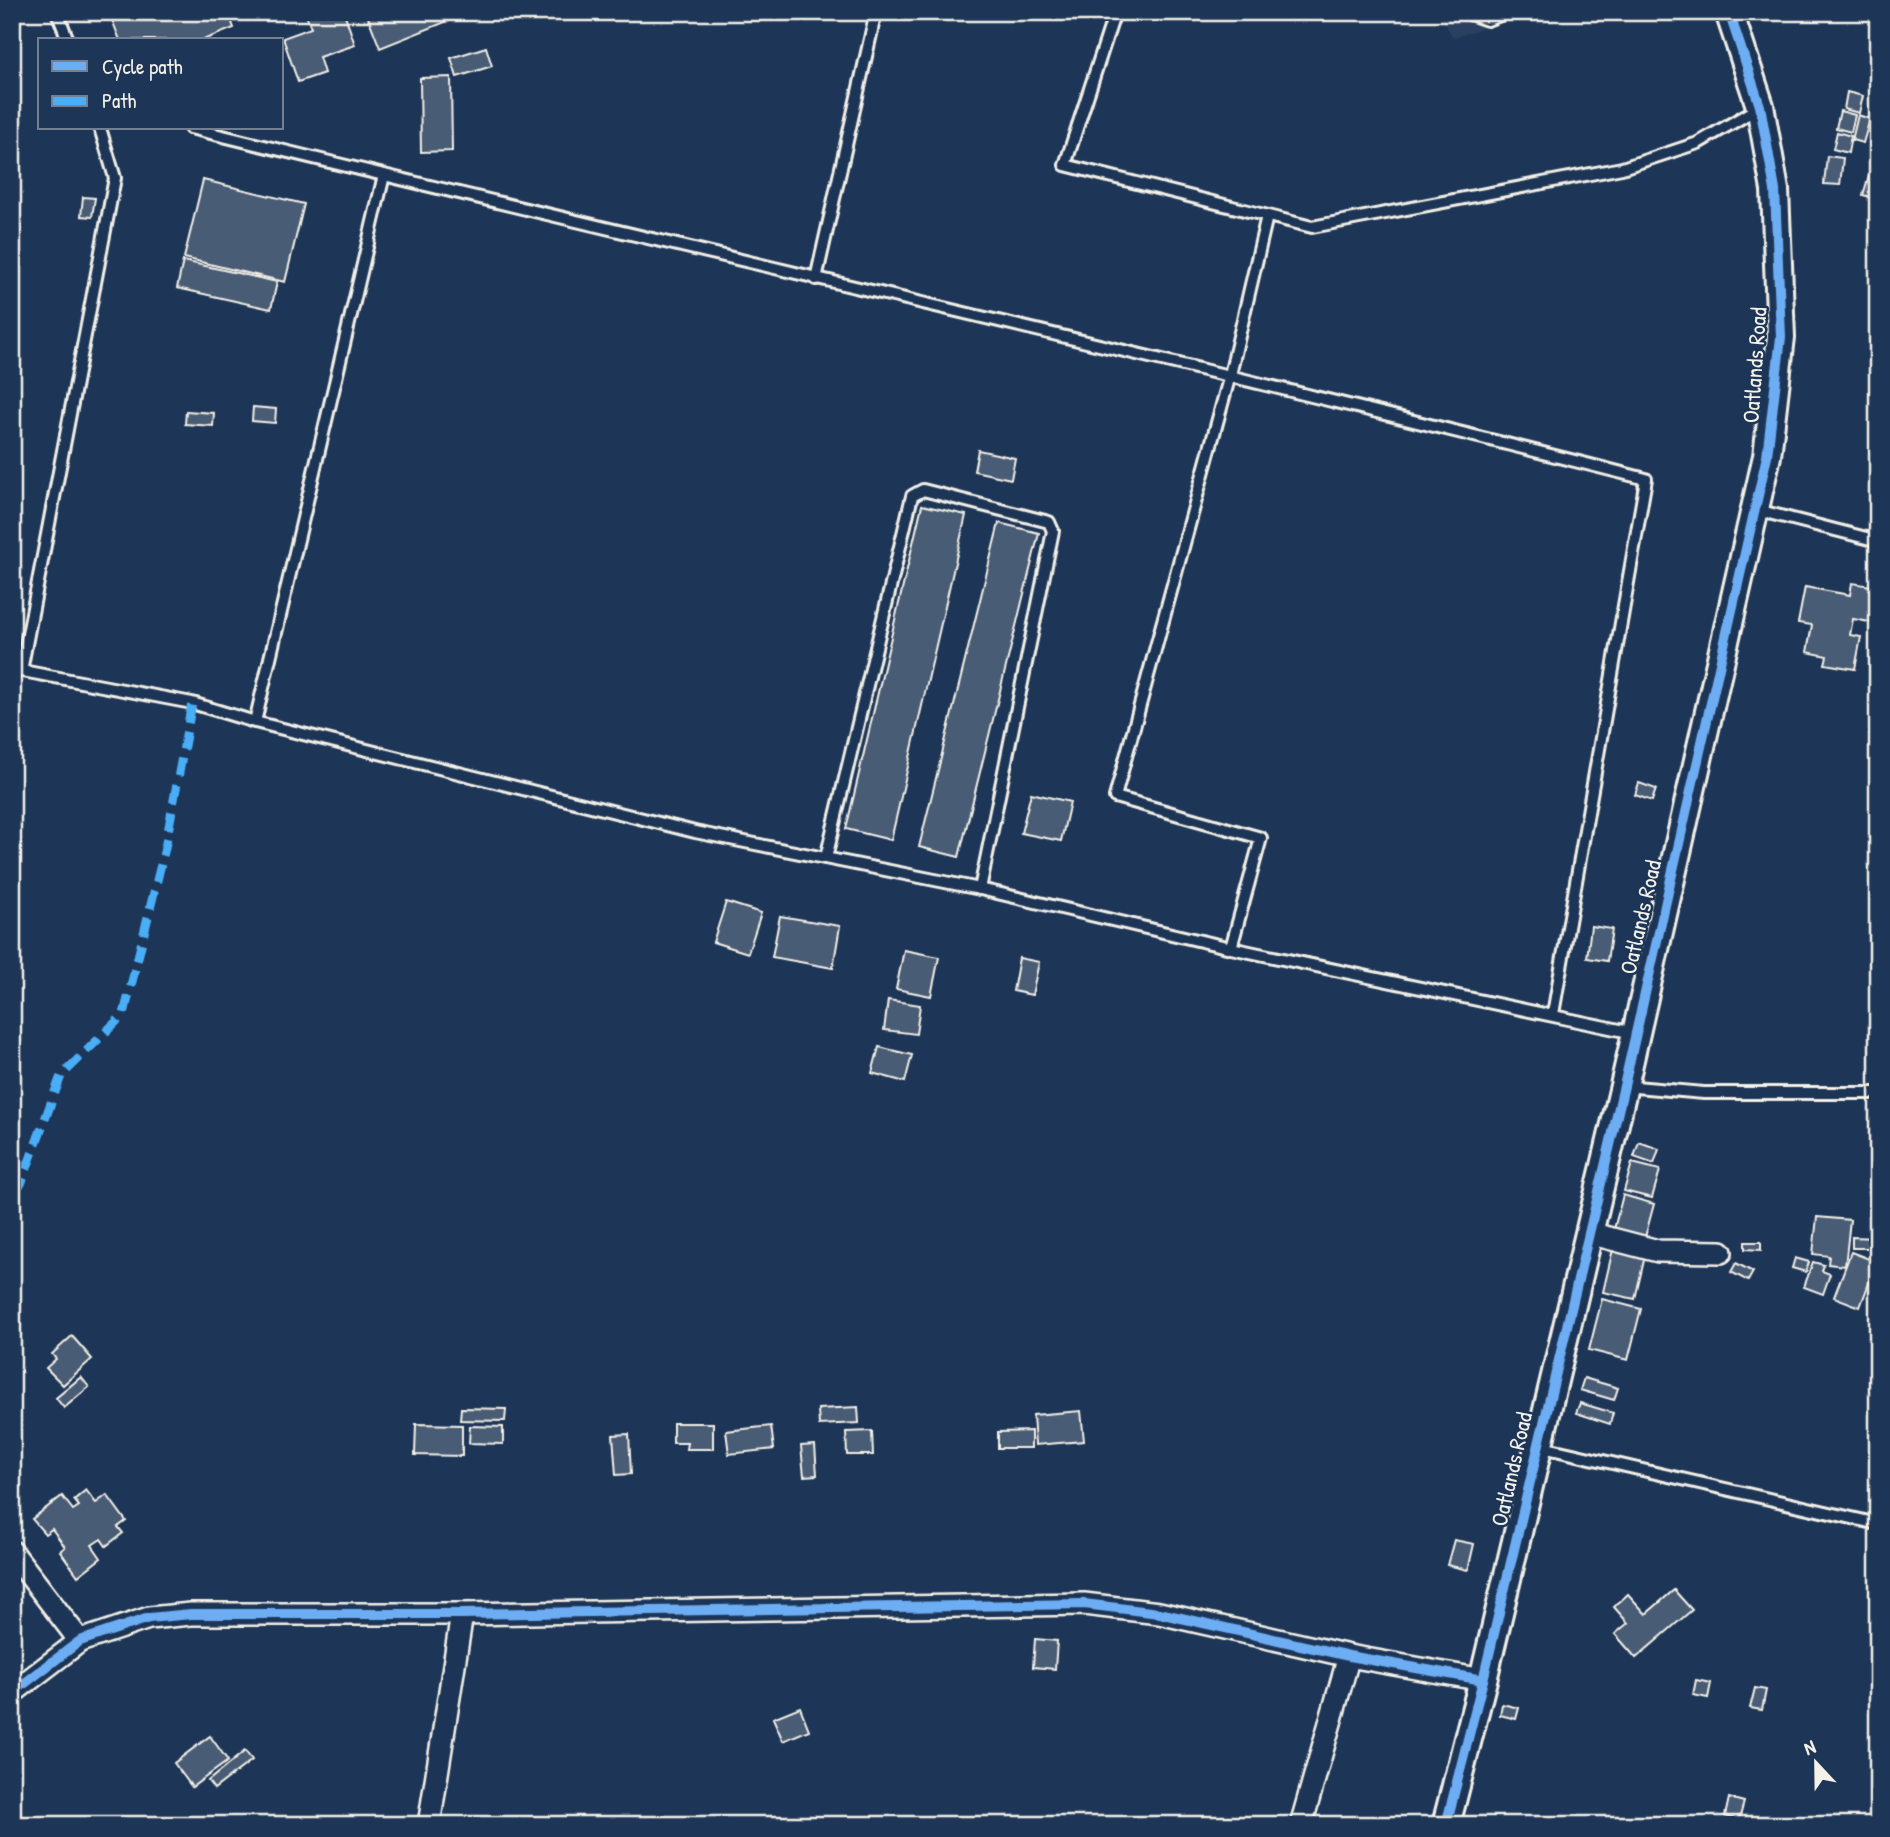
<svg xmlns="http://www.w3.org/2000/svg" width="1890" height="1837" font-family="'Patrick Hand',sans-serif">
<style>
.built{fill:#2a4060}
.building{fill:#485b74;stroke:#f4f1e8;stroke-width:2}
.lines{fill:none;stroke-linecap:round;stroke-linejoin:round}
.service-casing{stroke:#f4f1e8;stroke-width:16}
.minor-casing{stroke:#f4f1e8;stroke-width:26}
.tertiary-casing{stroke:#f4f1e8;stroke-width:32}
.service{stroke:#1d3557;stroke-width:10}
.minor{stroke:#1d3557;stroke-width:21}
.tertiary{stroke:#1d3557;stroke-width:26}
.quiet{stroke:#49aef6;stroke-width:9;stroke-dasharray:18 9;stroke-linecap:butt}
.cycleway-casing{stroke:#1d3557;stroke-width:15}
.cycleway{stroke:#6dadf4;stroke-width:10}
.labels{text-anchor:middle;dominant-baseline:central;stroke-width:5;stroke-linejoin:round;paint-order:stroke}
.street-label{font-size:23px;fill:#f4f1e8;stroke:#1d3557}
</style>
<rect width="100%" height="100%" fill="#1d3557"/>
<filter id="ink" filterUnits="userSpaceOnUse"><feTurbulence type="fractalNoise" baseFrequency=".0143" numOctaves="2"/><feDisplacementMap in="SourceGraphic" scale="14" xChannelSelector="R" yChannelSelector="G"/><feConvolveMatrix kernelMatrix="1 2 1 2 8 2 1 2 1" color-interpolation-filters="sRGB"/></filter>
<g filter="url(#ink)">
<!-- built -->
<path class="built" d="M1439 12H1531L1453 38Z"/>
<!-- building -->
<g class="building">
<path d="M109 12H228L234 28 203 40H120Z"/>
<path d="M305 12H344L355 45 319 57 324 73 298 82 283 38 311 28Z"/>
<path d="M366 12H462L463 15 380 48Z"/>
<path d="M486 47 492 66 457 77 451 58Z"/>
<path d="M451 77 452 151 421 152 420 78Z"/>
<path d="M1847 92 1863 96 1859 113 1844 109Z"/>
<path d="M1840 111 1855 115 1851 132 1836 128Z"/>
<path d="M1858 115 1870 119 1863 143 1852 140Z"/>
<path d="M1837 132 1851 136 1848 153 1833 149Z"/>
<path d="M1878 146V199L1863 195Z"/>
<path d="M1827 156 1843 158 1840 185 1824 184Z"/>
<path d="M203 180 304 204 285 282 184 258Z"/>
<path d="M83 197 95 198 92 217 81 216Z"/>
<path d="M183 261 277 282 271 309 177 288Z"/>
<path d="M253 407 276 409 275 423 252 421Z"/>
<path d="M186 411 214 413 213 426 185 424Z"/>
<path d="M978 450 1015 458 1011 479 974 471Z"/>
<path d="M922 505 966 515 891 840 846 829Z"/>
<path d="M999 523 1039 533 959 857 919 847Z"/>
<path d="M1852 583 1878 587 1875 623 1853 619 1850 635 1861 637 1855 669 1825 664 1827 656 1807 652 1812 625 1798 623 1805 587 1850 595Z"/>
<path d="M1639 783 1656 789 1652 801 1635 795Z"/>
<path d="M1031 793 1070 802 1061 841 1021 833Z"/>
<path d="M726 902 761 913 748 953 713 942Z"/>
<path d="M780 916 840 926 833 968 772 957Z"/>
<path d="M1591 926 1612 929 1607 961 1587 958Z"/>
<path d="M904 950 939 957 931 996 896 989Z"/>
<path d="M1019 958 1039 962 1032 995 1013 991Z"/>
<path d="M888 1000 920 1005 916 1034 884 1030Z"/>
<path d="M879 1047 912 1055 905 1082 872 1073Z"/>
<path d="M1639 1142 1659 1149 1654 1164 1634 1157Z"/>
<path d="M1632 1163 1660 1170 1652 1198 1624 1191Z"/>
<path d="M1623 1195 1654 1204 1645 1237 1614 1229Z"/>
<path d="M1817 1217 1850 1220 1845 1266 1828 1264 1829 1256 1813 1254Z"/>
<path d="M1852 1237 1876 1238V1248H1852Z"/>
<path d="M1745 1242H1761V1250L1745 1249Z"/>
<path d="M1613 1249 1645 1256 1635 1299 1603 1292Z"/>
<path d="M1851 1252 1877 1262 1860 1307 1834 1297Z"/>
<path d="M1795 1258 1809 1262 1806 1272 1792 1268Z"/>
<path d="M1813 1262 1824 1265 1822 1271 1830 1274 1823 1294 1804 1287Z"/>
<path d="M1736 1263 1753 1272 1748 1281 1731 1272Z"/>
<path d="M1602 1299 1641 1309 1628 1360 1589 1350Z"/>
<path d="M72 1336 92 1359 63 1385 46 1368 56 1359 52 1354Z"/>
<path d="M81 1377 89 1387 64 1408 56 1398Z"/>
<path d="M1584 1378 1618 1388 1614 1400 1580 1390Z"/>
<path d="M1580 1403 1613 1413 1610 1424 1576 1413Z"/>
<path d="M858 1407 859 1423 819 1425 818 1409Z"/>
<path d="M461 1408 506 1409 505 1421 460 1420Z"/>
<path d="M1081 1411 1084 1441 1035 1445 1033 1415Z"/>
<path d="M673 1423H713V1449H686L687 1443H673Z"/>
<path d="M416 1424 462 1425V1456L415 1455Z"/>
<path d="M470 1426 503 1427V1444L469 1443Z"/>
<path d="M771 1426 774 1449 729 1454 726 1431Z"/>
<path d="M872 1431 873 1455H847L846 1432Z"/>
<path d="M1031 1431V1448H998V1432Z"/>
<path d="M629 1434 631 1474 616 1475 613 1435Z"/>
<path d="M815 1445 817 1475 804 1476 801 1446Z"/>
<path d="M86 1490 96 1503 107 1495 126 1521 118 1527 123 1533 106 1546 101 1539 92 1545 101 1558 78 1576 60 1551 65 1547 52 1529 45 1534 32 1519 62 1496 73 1510 79 1506 74 1500Z"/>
<path d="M1454 1540 1474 1544 1468 1570 1447 1565Z"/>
<path d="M1674 1590 1692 1610 1636 1658 1615 1634 1628 1623 1614 1607 1628 1594 1646 1614Z"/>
<path d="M1035 1639 1057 1641 1055 1669 1033 1667Z"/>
<path d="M1696 1680 1711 1683 1708 1698 1693 1695Z"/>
<path d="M1755 1688 1766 1690 1762 1710 1750 1708Z"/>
<path d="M1502 1704 1519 1708 1516 1719 1500 1715Z"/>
<path d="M800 1707 809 1730 783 1741 773 1718Z"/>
<path d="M210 1736 228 1761 192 1787 174 1763Z"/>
<path d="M245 1751 252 1760 214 1789 208 1781Z"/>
<path d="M1729 1798 1744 1802 1739 1820 1725 1816Z"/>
</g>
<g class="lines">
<!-- service casing -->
<g class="service-casing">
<g id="service">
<path d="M57 12 68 40"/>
<path d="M1115 12 1065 165 1312 227 1622 168 1698 143 1758 108"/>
<path d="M1464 12 1487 20 1508 12"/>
<path d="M190 128C675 247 1162 356 1646 479L1553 1014"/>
<path d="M816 279 876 12"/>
<path d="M1757 510 1878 541"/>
<path d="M12 669 192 703 255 722 695 832 980 889 1231 948 1634 1033"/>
<path d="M21 671 115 178 100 128"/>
<path d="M255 722 384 175"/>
<path d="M826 858 912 496 923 490 1049 522 1053 531 980 889"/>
<path d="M1231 948 1261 838 1115 797 1230 375 1267 216"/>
<path d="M1624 1086 1704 1093H1878"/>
<path d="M1538 1446 1878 1524"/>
</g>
</g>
<!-- minor casing -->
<g class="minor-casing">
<g id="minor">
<path d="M1589 1233 1658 1251 1721 1252"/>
<path d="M12 1552 80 1641"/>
<path d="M12 1693 80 1641 149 1618 191 1614H462L1084 1604 1159 1613 1349 1656 1483 1680"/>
<path d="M429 1825 462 1614"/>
<path d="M1301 1825 1349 1656"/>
</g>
</g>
<!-- tertiary casing -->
<g class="tertiary-casing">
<path id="tertiary" d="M1446 1825 1483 1680 1624 1086 1767 456 1781 337 1775 190 1760 106 1729 12"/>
</g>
<!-- service -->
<use href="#service" class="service"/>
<!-- minor -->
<use href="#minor" class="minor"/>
<!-- tertiary -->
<use href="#tertiary" class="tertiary"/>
<!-- quiet -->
<path class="quiet" d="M12 1191 21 1184 61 1076 124 1014 165 848 192 703"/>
<!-- cycleway casing -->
<g class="cycleway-casing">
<g id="cycleway">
<path d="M12 1693 80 1641 149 1618 191 1614H462L1084 1604 1159 1613 1349 1656 1483 1680"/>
<path d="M1446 1825 1483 1680 1624 1086 1767 456 1781 337 1775 190 1760 106 1729 12"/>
</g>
</g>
<!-- cycleway -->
<use href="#cycleway" class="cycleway"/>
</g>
</g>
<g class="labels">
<!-- street labels -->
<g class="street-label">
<text transform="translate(1754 365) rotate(-86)">Oatlands Road</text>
<text transform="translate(1640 917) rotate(-77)">Oatlands Road</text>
<text transform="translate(1511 1469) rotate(-77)">Oatlands Road</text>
</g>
</g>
<!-- margin -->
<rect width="1890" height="1837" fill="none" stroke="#1d3557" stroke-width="42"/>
<rect x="21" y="21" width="1848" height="1795" fill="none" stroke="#f4f1e8" stroke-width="2.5" filter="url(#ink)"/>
<!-- legend -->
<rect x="38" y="38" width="245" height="91" fill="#1d3557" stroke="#738091" stroke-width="2"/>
<rect x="52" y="61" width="35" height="10" fill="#6dadf4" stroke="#738091" stroke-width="2"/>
<text x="102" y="74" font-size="21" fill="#f4f1e8">Cycle path</text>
<rect x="52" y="96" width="35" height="10" fill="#49aef6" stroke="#738091" stroke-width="2"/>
<text x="102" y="108" font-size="21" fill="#f4f1e8">Path</text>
<!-- north arrow -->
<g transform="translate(1816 1763) rotate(338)" stroke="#1d3557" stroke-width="5" paint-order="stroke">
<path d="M0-5L12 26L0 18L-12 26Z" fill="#f4f1e8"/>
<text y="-10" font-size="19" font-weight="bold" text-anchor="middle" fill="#f4f1e8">N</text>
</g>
</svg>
